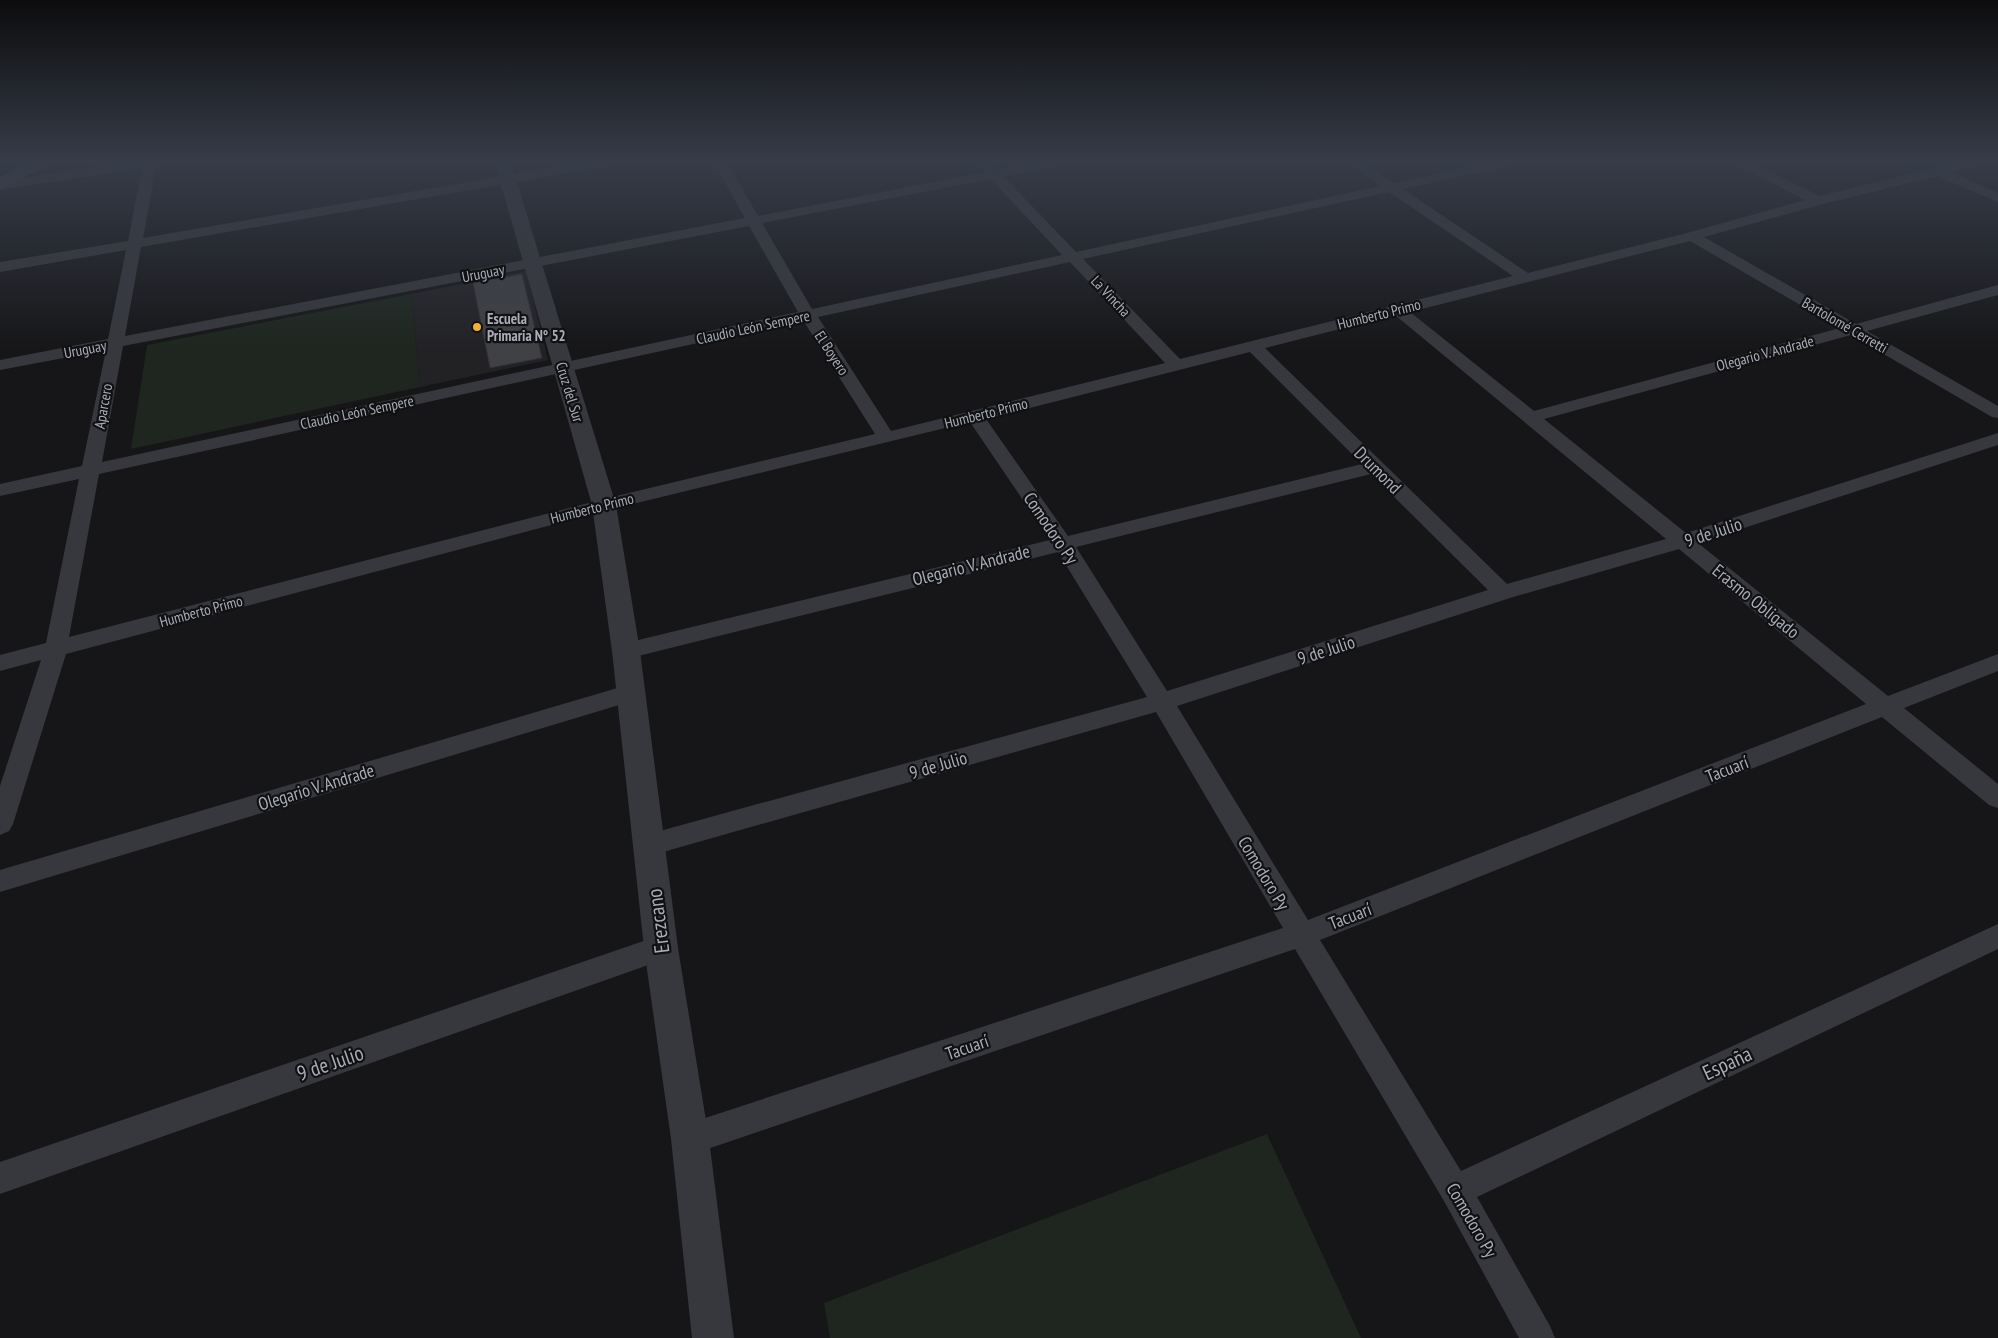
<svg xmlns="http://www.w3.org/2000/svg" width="1998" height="1338" font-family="'PT Sans Narrow',sans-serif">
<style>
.built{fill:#222225}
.green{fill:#1e261f}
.building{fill:#404145;stroke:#303034}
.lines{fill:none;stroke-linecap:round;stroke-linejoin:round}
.minor{fill:#37383d;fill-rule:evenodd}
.tertiary{fill:#37383d;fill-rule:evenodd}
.secondary{fill:#45474d;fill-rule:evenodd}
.poi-dot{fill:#f2b134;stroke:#111113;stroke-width:2}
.labels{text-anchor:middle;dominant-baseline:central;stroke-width:4.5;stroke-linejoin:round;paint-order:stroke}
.far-street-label{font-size:15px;fill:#a8adb8;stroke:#111113}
.far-poi-label{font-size:15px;font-weight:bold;fill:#a8adb8;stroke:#111113;text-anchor:start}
.street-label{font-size:18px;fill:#a8adb8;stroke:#111113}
.near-street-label{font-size:21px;fill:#a8adb8;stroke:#111113}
</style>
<rect width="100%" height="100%" fill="#161618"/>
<!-- built -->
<path class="built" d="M526 271 548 360 420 387 411 294Z"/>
<!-- green -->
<g class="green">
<path d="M411 294 420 387 131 449 147 345Z"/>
<path d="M1267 1134 1361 1338H830L824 1303Z"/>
</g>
<!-- building -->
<path class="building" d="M522 274 542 358 490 368 473 283Z"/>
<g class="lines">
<!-- minor -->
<g class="minor">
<path d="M120 163H157L143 238 578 163H609L603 167 141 247 125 336 745 218 714 163H727L758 216 985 172 979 166 981 163H991L997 170 1032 163H1060L1054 167 1004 177 1076 252 1380 186 1349 163H1364L1394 183 1486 163H1511L1505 167 1403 189 1528 273 1687 233 1805 200 1734 163H1751L1820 196 1955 163H1978L1977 166 1951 172 1998 193V202L1937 176 1823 204 1704 237 1856 324 1998 285V295L1867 331 1998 406V418L1992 417 1851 335 1544 419 1686 533 1998 433V445L1698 543 1888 696 1998 654V671L1904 708 1998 784V808L1989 805 1882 717 1320 940 1461 1171 1998 924V949L1477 1197 1550 1326 1555 1338H1519L1444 1201 1295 949 690 1155 679 1150 674 1139 679 1128 690 1123 1283 928 1156 712 649 856 640 853 636 845 640 837 649 834 1147 697 1058 552 626 659 618 657 615 651 618 645 626 643 1050 540 970 422 604 511 66 654 13 824 9 831 0 835V786L41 660 0 671V655L46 643 79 479 0 496V484L82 466 106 350 0 370V360L108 339 126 250 0 272V262L128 241 142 168 0 190V182ZM991 179 1062 255 812 309 762 223ZM1389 192 1513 276 1180 359 1083 259ZM749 226 798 312 102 462 123 346ZM1690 241 1840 328 1534 411 1410 312ZM1070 262 1165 363 891 431 818 317ZM1395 315 1666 539 1507 584 1265 348ZM803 320 875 434 604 499 69 637 99 474ZM1250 352 1362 464 1068 536 986 419ZM1371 474 1488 590 1167 691 1076 547ZM1679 549 1866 704 1308 920 1177 706 1510 598Z"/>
<path d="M631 684 639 687 642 693 639 699 0 892V870Z"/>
<path d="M661 935 671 939 675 948 671 957 0 1194V1162Z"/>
</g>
<!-- tertiary -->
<path class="tertiary" d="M495 163H511L616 505 640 651 678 948 709 1139 734 1338H692L671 1139 644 948 612 651 592 505Z"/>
<!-- secondary -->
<path class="secondary" d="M28 163H49L47 166 0 189V177Z"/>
</g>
<!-- sky -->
<linearGradient id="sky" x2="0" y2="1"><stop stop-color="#0c0c0d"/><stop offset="0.46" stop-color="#363c48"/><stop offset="1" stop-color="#363c48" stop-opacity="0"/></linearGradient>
<rect width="1998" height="351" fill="url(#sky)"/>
<!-- markers -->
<circle class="poi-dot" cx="477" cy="327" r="5"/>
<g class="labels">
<!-- far-street labels -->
<g class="far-street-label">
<text transform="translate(483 273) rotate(-11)">Uruguay</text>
<text transform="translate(1111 296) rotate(47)">La Vincha</text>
<text transform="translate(1379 314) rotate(-14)">Humberto Primo</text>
<text transform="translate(1845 325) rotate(30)">Bartolomé Cerretti</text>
<text transform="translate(753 327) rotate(-12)">Claudio León Sempere</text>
<text transform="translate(85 349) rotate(-11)">Uruguay</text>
<text transform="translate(832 353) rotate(57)">El Boyero</text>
<text transform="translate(1765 353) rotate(-15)">Olegario V. Andrade</text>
<text transform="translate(570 392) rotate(73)">Cruz del Sur</text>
<text transform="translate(103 406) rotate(-80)">Aparcero</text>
<text transform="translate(357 412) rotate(-12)">Claudio León Sempere</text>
<text transform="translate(986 413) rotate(-14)">Humberto Primo</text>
<text transform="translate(592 508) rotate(-14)">Humberto Primo</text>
<text transform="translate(201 611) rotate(-15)">Humberto Primo</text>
</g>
<!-- far-poi labels -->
<g class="far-poi-label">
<text x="487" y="318">Escuela<tspan x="487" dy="17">Primaria N° 52</tspan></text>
</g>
<!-- street labels -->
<g class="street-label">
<text transform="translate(1378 470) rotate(45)">Drumond</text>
<text transform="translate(1051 528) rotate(56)">Comodoro Py</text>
<text transform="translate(1713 532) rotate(-18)">9 de Julio</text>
<text transform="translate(971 565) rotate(-14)">Olegario V. Andrade</text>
<text transform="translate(1756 601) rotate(39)">Erasmo Obligado</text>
<text transform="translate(1326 650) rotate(-18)">9 de Julio</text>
<text transform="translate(938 765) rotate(-16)">9 de Julio</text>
<text transform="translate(1727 769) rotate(-21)">Tacuarí</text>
<text transform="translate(316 787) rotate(-17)">Olegario V. Andrade</text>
<text transform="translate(1264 873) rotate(59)">Comodoro Py</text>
<text transform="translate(1350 916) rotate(-21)">Tacuarí</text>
<text transform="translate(967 1047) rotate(-19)">Tacuarí</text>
<text transform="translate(1472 1220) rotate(60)">Comodoro Py</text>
</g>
<!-- near-street labels -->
<g class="near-street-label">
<text transform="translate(658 921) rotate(-97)">Erezcano</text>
<text transform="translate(330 1063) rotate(-19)">9 de Julio</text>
<text transform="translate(1727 1063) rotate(-25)">España</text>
</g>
</g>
</svg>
